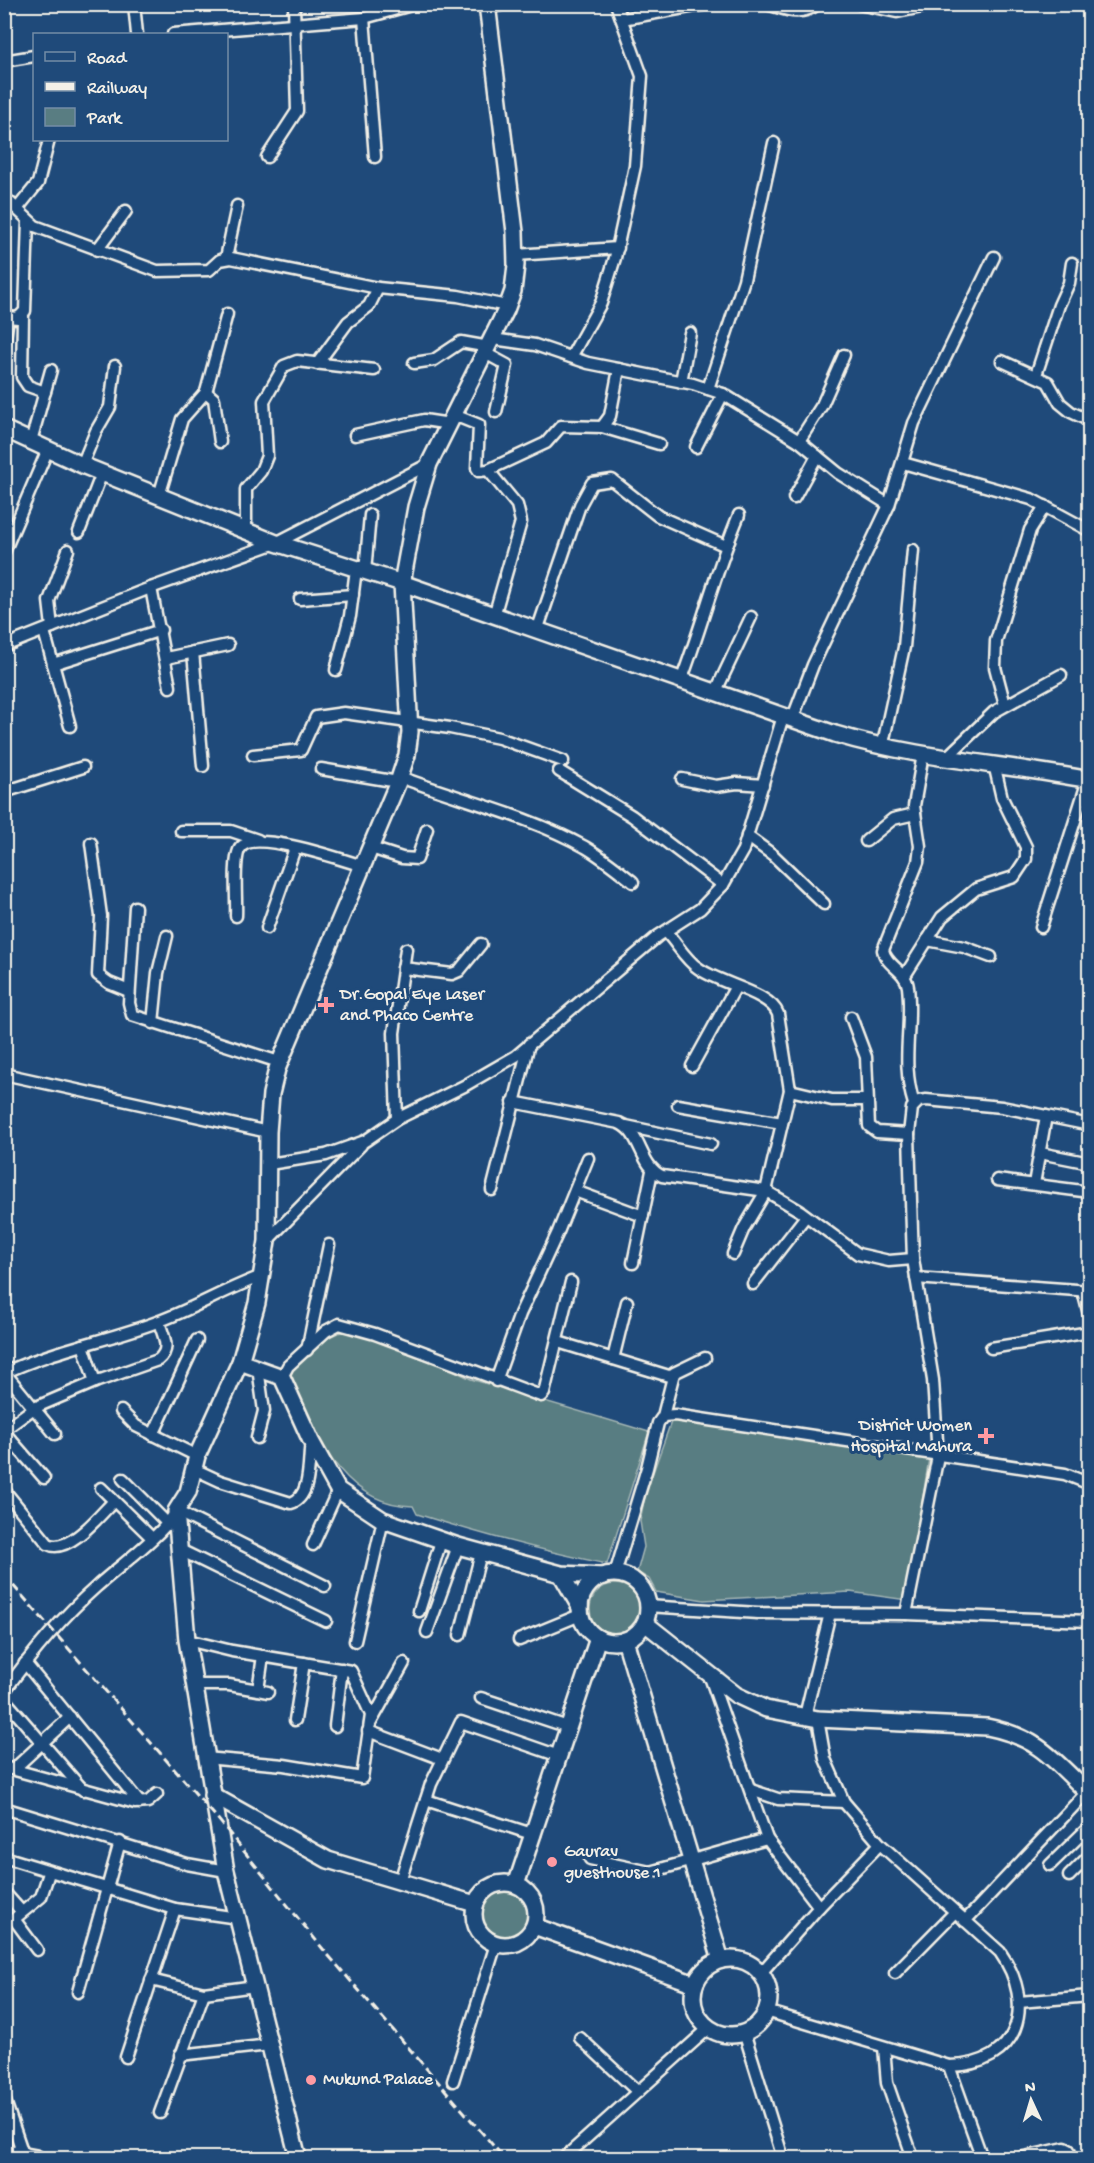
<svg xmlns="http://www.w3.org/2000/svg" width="1094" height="2163" font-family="'Gochi Hand',sans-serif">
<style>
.green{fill:#597d82;stroke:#a6b7b5;stroke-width:1.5}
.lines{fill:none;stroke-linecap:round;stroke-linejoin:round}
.street-casing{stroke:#f4f1e8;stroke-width:15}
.secondary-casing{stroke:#f4f1e8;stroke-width:20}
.street{stroke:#1f4a7a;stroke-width:10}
.secondary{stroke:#1f4a7a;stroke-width:15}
.rail{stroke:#f4f1e8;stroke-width:3;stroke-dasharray:9 4.5;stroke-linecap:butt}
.poi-dot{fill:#ff9aa2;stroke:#1f4a7a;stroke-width:2}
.labels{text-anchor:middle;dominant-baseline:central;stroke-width:6;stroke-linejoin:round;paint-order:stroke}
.poi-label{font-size:18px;fill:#f4f1e8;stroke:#1f4a7a;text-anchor:start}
</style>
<rect width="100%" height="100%" fill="#1f4a7a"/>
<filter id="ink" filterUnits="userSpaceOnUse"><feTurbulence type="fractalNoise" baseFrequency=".0167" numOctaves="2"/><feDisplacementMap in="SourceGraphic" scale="12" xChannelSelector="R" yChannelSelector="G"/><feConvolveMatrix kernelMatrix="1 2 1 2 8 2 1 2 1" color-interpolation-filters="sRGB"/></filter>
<g filter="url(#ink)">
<!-- green -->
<g class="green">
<path d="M347 1330 443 1365 471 1379 649 1432 607 1564C542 1551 480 1534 417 1514L413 1506C343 1506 315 1433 289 1379 296 1356 325 1336 347 1330Z"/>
<path d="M672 1419 929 1458 907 1600 850 1592 704 1600 656 1592 649 1579 637 1572 644 1547 640 1521 645 1495Z"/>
<circle cx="615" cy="1609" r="25"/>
<circle cx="505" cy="1915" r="24"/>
</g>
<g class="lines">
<!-- street casing -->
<g class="street-casing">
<g id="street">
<path d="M134 4 137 34"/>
<path d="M767 4C787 10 800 17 818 4"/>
<path d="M859 4 897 12 938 4"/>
<path d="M488 8 505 4"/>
<path d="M364 18 375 157"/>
<path d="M622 19 707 4"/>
<path d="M173 34 364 18 415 4"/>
<path d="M4 61 34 56"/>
<path d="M267 157 297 111 294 4"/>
<path d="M4 197 35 226 157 271 209 270 220 260 231 258 378 288 458 296 507 306"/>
<path d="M17 209 38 183 49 140"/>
<path d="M97 250 126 211"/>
<path d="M516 255 618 248"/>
<path d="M226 258 237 206"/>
<path d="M23 316 22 377 28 386 45 392"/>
<path d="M4 317H8L4 346"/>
<path d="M8 317 18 318 25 311 28 220"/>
<path d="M493 339 535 345 588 363 693 384 723 394 799 441 838 473 889 505"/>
<path d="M485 353 507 365 496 412"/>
<path d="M571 357 601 303 615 258 635 166 642 76 616 4"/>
<path d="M1002 361 1048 382 1060 403 1071 412 1090 421"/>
<path d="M414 363 434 360 461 342 489 347"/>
<path d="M317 364 348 322 369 306 378 288"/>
<path d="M1036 375 1059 305 1069 283 1072 263"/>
<path d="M681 382 690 333"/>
<path d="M708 389 744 280 774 143"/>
<path d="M206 392 214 399 220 442"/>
<path d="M454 415 479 425 477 468 479 471 488 470 546 443 561 426 602 427 610 416 619 369"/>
<path d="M602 427 659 444"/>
<path d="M355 435 424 420 450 424"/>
<path d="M31 441 51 370"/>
<path d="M799 441 822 405 844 355"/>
<path d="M696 447 723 394"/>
<path d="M903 463 1031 499 1090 531"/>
<path d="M82 465 96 431 110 407 115 366"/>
<path d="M488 470 517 505 521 522 494 616"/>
<path d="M159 496 182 419 206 392 227 314"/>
<path d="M794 498 817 456"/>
<path d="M246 530V489L261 471 267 456 264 401 284 366 297 361 374 370"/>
<path d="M79 532 102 473"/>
<path d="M4 552 48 449"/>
<path d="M365 572 370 515"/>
<path d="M151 588 170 687"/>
<path d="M300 599 353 595"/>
<path d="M52 627 49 601 68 550"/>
<path d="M44 631 70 726"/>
<path d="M537 631 580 505 592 483 612 480 658 516 726 546"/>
<path d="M4 646 145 590 276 543 429 464"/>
<path d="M193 652 203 766"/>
<path d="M166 658 228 645"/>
<path d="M53 664 161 630"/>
<path d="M336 670 350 616 356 569"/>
<path d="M681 681C702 626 716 569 739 515"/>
<path d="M715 693 751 617"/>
<path d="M1005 705 995 667 996 641 1030 530 1045 506"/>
<path d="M792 720 813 665 889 505 914 423 994 257"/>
<path d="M882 748 904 647 913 550"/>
<path d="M253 755 301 750 316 717 344 713 450 728 499 738 563 761"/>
<path d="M946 758 994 712 1061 675"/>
<path d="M321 769 398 782"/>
<path d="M559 771 632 816 723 885"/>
<path d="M400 777C461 800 527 815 585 847 602 857 618 870 633 882"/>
<path d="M682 779 716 786 737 783 763 785"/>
<path d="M4 792 83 767"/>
<path d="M181 831H231L258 840"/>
<path d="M747 836 773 855 824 904"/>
<path d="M866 841 893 819 915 814"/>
<path d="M91 843 101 916 98 975 109 983 129 991"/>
<path d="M371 848 402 858 417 859 427 829"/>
<path d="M135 907 129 1003 132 1015 279 1062"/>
<path d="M236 916C237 900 233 864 239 850 249 827 342 860 363 866"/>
<path d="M1041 927 1088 780"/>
<path d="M267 928 295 848"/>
<path d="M667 933C677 944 686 960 698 968 719 984 770 992 778 1014L790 1090 766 1191 744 1228 733 1254"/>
<path d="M927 940 964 947 991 957"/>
<path d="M403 968 452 974 459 971 481 944"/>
<path d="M904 977 942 917 976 889 1014 877 1026 859V847L1002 798 994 764"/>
<path d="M851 1017 866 1057 869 1126 877 1132 909 1134"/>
<path d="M153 1023 158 973 167 936"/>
<path d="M692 1066 735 988"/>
<path d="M4 1074 268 1132"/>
<path d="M790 1090 832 1100H867"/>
<path d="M513 1102 619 1123C642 1133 639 1165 662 1176L766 1191 800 1211 858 1254 889 1261 913 1259"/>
<path d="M914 1104C900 1060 913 1029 908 987 906 970 886 966 883 950L918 862 920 846 914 806 923 754"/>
<path d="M678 1105 782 1123"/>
<path d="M397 1119 394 1033 406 949"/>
<path d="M626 1126 711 1144"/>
<path d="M1040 1153 1090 1163"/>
<path d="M269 1164 326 1155 365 1141 397 1119 464 1086 516 1056 658 936 700 909 723 885 743 850 783 716"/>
<path d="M997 1180 1090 1192"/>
<path d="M1034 1184 1046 1116"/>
<path d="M492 1190 529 1044"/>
<path d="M575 1191 643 1216"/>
<path d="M267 1241 361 1145"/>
<path d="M633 1263 652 1171"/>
<path d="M916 1278 1090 1291"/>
<path d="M753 1284 806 1216"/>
<path d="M1083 1291 1090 1318"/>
<path d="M558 1342 672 1377"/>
<path d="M83 1345 95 1382"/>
<path d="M991 1348 1090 1332"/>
<path d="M307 1350 329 1245"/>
<path d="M613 1359 627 1302"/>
<path d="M4 1373C53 1350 106 1341 157 1322 193 1309 226 1289 262 1276"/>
<path d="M5 1373 55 1434"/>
<path d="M282 1377 288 1366 326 1331 339 1324 375 1334 541 1396 544 1393 571 1282"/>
<path d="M496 1381 520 1314 558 1232 588 1158"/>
<path d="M121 1411 136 1426 197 1456"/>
<path d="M663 1416 674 1373 705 1358"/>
<path d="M4 1430 34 1408 95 1382 158 1360C172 1349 163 1336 159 1322"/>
<path d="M4 1432 44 1478"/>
<path d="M153 1435 197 1340"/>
<path d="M257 1438 264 1411 258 1368"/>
<path d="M192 1468 220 1481 291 1503C312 1497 308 1460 311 1441"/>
<path d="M123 1479 169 1525"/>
<path d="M101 1488 151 1537"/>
<path d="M4 1490 48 1544C68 1555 100 1515 113 1502"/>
<path d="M313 1545 338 1490"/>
<path d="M178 1549 326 1621"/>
<path d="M615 1574 647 1468 658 1423 663 1416 675 1415 1065 1474 1090 1484"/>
<path d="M647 1606 758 1613 906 1614 938 1456 933 1380 913 1259 911 1201 909 1134 912 1108 919 1101 926 1100 1002 1107 1090 1125"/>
<path d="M419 1611 441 1541"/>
<path d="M906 1614 1090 1621"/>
<path d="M427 1632 458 1546"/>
<path d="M460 1635 481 1553"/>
<path d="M187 1640 232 1651 351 1671 371 1715 362 1778 284 1765 205 1758"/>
<path d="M519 1640 580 1615"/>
<path d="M355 1641 383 1520"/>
<path d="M263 1656 258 1690 268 1692"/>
<path d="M25 1663 140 1803"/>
<path d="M709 1674 767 1839 819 1907"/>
<path d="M194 1685H229L258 1690"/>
<path d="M4 1692C31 1654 61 1618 96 1587 117 1568 165 1533 176 1511L325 1586"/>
<path d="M481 1698 568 1727"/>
<path d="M4 1699 83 1790"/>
<path d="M805 1716 830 1613"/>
<path d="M295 1720 304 1663"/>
<path d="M370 1724 404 1663"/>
<path d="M335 1726 342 1669"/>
<path d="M368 1731 442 1759"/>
<path d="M4 1767 135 1803 148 1802 157 1794"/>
<path d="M14 1769 70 1717"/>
<path d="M751 1790 778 1799 844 1802"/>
<path d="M426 1800 535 1835"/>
<path d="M4 1808 187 1864 226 1871"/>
<path d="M4 1857 175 1909 238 1918"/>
<path d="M590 1859 650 1872 767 1839"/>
<path d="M1050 1865 1090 1826"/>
<path d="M1069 1876 1090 1855"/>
<path d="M400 1881 431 1784 461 1722 559 1756"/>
<path d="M4 1892 21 1911"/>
<path d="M965 1921 1087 1792"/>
<path d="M37 1950 14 1919 41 1897 49 1873"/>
<path d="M895 1973 955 1912"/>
<path d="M760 1974 819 1907 880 1844"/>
<path d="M151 1980 204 1993 255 1986"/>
<path d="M78 1992 120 1842"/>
<path d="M1019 2002 1090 1996"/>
<path d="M766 2011 949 2066C1019 2066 1037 2005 1000 1952L880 1844 844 1802 825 1759 818 1719"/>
<path d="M744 2032 783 2158"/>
<path d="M580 2038 638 2092"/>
<path d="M884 2047 887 2083 913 2158"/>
<path d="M180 2055 270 2045"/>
<path d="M126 2057 175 1909"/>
<path d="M949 2066 982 2158"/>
<path d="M453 2081 496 1944"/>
<path d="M4 2098 23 2154"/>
<path d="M160 2113 204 1993"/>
<path d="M564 2158 709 2028"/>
<path d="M1020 2158 1065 2148 1069 2150 1071 2158"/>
</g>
</g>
<!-- secondary casing -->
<g class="secondary-casing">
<g id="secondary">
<path d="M4 429 82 465 276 543 402 583 835 734C918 759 1005 764 1090 780"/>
<path d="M240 1362 282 1377 311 1441 338 1490 383 1520 458 1546 561 1574 604 1576"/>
<path d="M561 1574 580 1607"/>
<circle cx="614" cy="1608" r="34"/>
<path d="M645 1623 736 1695 766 1709 818 1719 987 1727C1038 1737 1054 1760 1090 1795"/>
<path d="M625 1640 721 1960"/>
<path d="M212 1795 328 1860 475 1904"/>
<circle cx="505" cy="1914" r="31"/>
<path d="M516 1885 598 1638"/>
<path d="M534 1926 695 1984"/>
<circle cx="731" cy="1997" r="38"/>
<path d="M4 2152 36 2158"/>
<path d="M298 2158 226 1871 187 1640 176 1511 188 1492 197 1456 240 1362 257 1303 267 1241 268 1132 271 1094 277 1069 398 782 407 755 410 732 402 583 416 507 429 464 506 310 513 291 516 265 515 232 487 4"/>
</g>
</g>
<!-- street -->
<use href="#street" class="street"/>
<!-- secondary -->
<use href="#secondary" class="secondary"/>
<!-- rail -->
<g class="rail">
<path d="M4 1575 217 1818 323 1949 504 2158"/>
<path d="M4 2142 9 2158"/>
</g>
</g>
</g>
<!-- markers -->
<g class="poi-dot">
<path d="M323 996h6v6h6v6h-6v6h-6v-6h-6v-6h6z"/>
<path d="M983 1427h6v6h6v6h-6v6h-6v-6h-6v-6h6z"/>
<circle cx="552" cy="1862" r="6"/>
<circle cx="311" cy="2080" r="6"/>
</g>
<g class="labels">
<!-- poi labels -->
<g class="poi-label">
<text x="340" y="995">Dr.Gopal Eye Laser<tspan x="340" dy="21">and Phaco Centre</tspan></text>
<text x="972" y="1426" text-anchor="end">District Women<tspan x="972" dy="21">Hospital Mahura</tspan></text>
<text x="564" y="1852">Gaurav<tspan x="564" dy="21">guesthouse 1</tspan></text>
<text x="323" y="2080">Mukund Palace</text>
</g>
</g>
<!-- margin -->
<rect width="1094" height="2163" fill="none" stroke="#1f4a7a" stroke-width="24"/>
<rect x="12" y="12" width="1070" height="2139" fill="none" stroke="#f4f1e8" stroke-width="2" filter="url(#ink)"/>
<!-- legend -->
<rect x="33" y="33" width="195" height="108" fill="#1f4a7a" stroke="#748da6" stroke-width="1.5"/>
<rect x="45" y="52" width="30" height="9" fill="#1f4a7a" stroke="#748da6" stroke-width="1.5"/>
<text x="87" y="63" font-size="18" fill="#f4f1e8">Road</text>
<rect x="45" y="82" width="30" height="9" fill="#f4f1e8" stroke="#748da6" stroke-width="1.5"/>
<text x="87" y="93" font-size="18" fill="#f4f1e8">Railway</text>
<rect x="45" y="108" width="30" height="18" fill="#597d82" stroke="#748da6" stroke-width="1.5"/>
<text x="87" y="123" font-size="18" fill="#f4f1e8">Park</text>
<!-- north arrow -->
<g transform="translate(1031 2100) rotate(356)" stroke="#1f4a7a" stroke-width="4.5" paint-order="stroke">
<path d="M0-4.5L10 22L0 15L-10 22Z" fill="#f4f1e8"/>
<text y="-9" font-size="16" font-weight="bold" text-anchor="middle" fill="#f4f1e8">N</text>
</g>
</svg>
